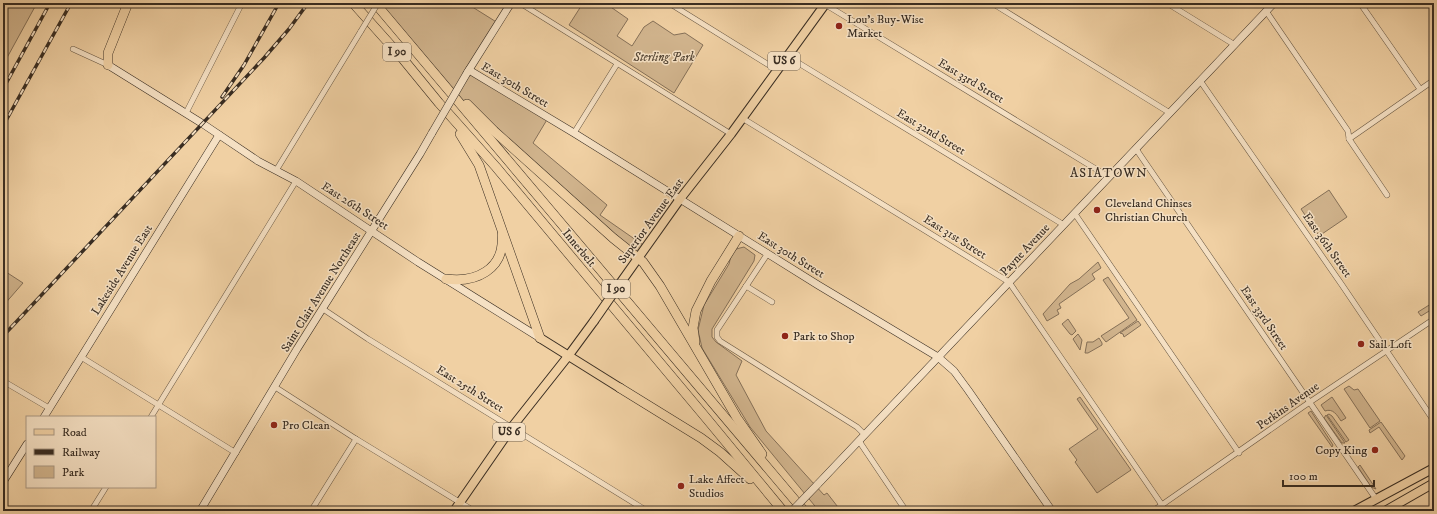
<svg xmlns="http://www.w3.org/2000/svg" width="1437" height="514" font-family="'IM FELL DW Pica',serif">
<style>
.green{fill:#d1b48d;stroke:#857058}
.lines{fill:none;stroke-linecap:round;stroke-linejoin:round}
.street-casing{stroke:#675642;stroke-width:6}
.secondary-casing{stroke:#392d22;stroke-width:8}
.primary-casing{stroke:#392d22;stroke-width:10}
.highway-casing{stroke:#392d22;stroke-width:10}
.street{stroke:#f5e0c3;stroke-width:5}
.secondary{stroke:#f5e0c3;stroke-width:7}
.primary{stroke:#f0d0a3;stroke-width:8}
.highway{stroke:#f0d0a3;stroke-width:9}
.rail-casing{stroke:#392d22;stroke-width:3.5}
.rail{stroke:#f5e0c3;stroke-width:2;stroke-dasharray:6;stroke-linecap:butt}
.street-bridge-casing{stroke:#675642;stroke-width:6;stroke-linecap:butt}
.secondary-bridge-casing{stroke:#392d22;stroke-width:8;stroke-linecap:butt}
.primary-bridge-casing{stroke:#392d22;stroke-width:10;stroke-linecap:butt}
.street-bridge{stroke:#f5e0c3;stroke-width:5}
.secondary-bridge{stroke:#f5e0c3;stroke-width:7}
.primary-bridge{stroke:#f0d0a3;stroke-width:8}
.poi-dot{fill:#8f2418;stroke:#f5e0c3;stroke-width:1.5}
.labels{text-anchor:middle;dominant-baseline:central;stroke-width:3;stroke-linejoin:round;paint-order:stroke}
.shield{fill:#f5e0c3;stroke:#716352;stroke-width:1}
.shield-label{font-size:11px;font-weight:bold;fill:#392d22}
.poi-label{font-size:12px;fill:#392d22;stroke:#f5e0c3;text-anchor:start}
.park-label{font-size:12px;font-style:italic;fill:#574837;stroke:#f5e0c3}
.street-label{font-size:12px;fill:#392d22;stroke:#f5e0c3}
.neighbourhood-label{font-size:13px;letter-spacing:1px;fill:#392d22;stroke:#f5e0c3}
</style>
<rect width="100%" height="100%" fill="#f0d0a3"/>
<filter id="stains"><feTurbulence type="fractalNoise" baseFrequency=".005" numOctaves="4"/><feColorMatrix values="0 0 0 0 .2 0 0 0 0 .09 0 0 0 0 .02 0 0 0 .5 -.17"/></filter>
<radialGradient id="worn" r=".72"><stop offset=".6" stop-color="#630" stop-opacity="0"/><stop offset="1" stop-color="#630" stop-opacity=".3"/></radialGradient>
<!-- green -->
<g class="green">
<path d="M3 3H37L3 65Z"/>
<path d="M378 3H466L498 23 469 70 548 118 533 143 607 205 600 215 646 247 639 257 494 131 441 80Z"/>
<path d="M583 3H605L628 19 617 36 632 46 644 27 653 21 674 35 685 33 703 45 674 93 569 25Z"/>
<path d="M1329 190 1347 217 1319 236 1301 209Z"/>
<path d="M744 247 755 255 754 261 712 329V337L716 342 742 361 736 375 766 431 824 495 827 493 841 511H819L750 427 702 348 698 330 704 305 729 264 731 256 736 249Z"/>
<path d="M1098 262 1101 268 1092 274 1095 279 1059 304 1061 308 1057 310 1059 314 1047 321 1043 314 1070 284 1079 279Z"/>
<path d="M3 270 23 283 3 306Z"/>
<path d="M1108 277 1137 320 1106 342 1101 336 1129 318 1103 280Z"/>
<path d="M1434 302V308L1421 316 1418 312Z"/>
<path d="M1068 319 1076 331 1072 335 1070 334 1062 324Z"/>
<path d="M1138 321 1141 325 1124 337 1123 334 1120 333Z"/>
<path d="M1078 334 1082 340 1080 350 1073 339Z"/>
<path d="M1099 338 1102 343V345L1088 353H1085L1087 342H1093Z"/>
<path d="M1349 386 1354 390 1358 389 1380 421 1370 428 1344 389Z"/>
<path d="M1080 397 1131 470 1097 493 1075 462 1077 460 1069 449 1098 429 1077 399Z"/>
<path d="M1332 397 1346 418 1341 421C1337 415 1333 408 1325 411L1321 405Z"/>
<path d="M1311 411 1333 445 1332 447 1308 413Z"/>
<path d="M1329 414 1332 416 1349 440 1346 442 1327 415Z"/>
<path d="M1326 415 1345 443H1342L1324 418Z"/>
<path d="M1381 422 1405 456 1402 460 1379 427 1370 433 1369 430Z"/>
<path d="M1360 465 1376 489 1371 487 1358 467Z"/>
</g>
<g class="lines">
<!-- street casing -->
<g class="street-casing">
<g id="street">
<path d="M520 3 731 134"/>
<path d="M669 3 777 70"/>
<path d="M823 3 1109 177"/>
<path d="M992 3 1170 113"/>
<path d="M1167 3 1235 45"/>
<path d="M1360 3 1420 89"/>
<path d="M1266 11 1348 131 1349 139 1387 195"/>
<path d="M73 49 108 65"/>
<path d="M787 56 1064 225"/>
<path d="M1201 82 1342 285 1434 421"/>
<path d="M186 113 242 3"/>
<path d="M742 118 1009 282 1162 505"/>
<path d="M574 133 617 64"/>
<path d="M1349 139 1434 80"/>
<path d="M1136 149 1376 499"/>
<path d="M277 169 361 31"/>
<path d="M1075 214 1239 453"/>
<path d="M768 253 717 330V337L720 341 857 427 865 435"/>
<path d="M746 286 772 302"/>
<path d="M323 309 368 339 647 511"/>
<path d="M81 357 236 453"/>
<path d="M3 381 49 408"/>
<path d="M275 387 356 439 474 511"/>
<path d="M151 417 296 181"/>
<path d="M859 441 906 511"/>
<path d="M91 511 106 487"/>
<path d="M311 511 356 439"/>
<path d="M1153 511 1304 406 1434 319"/>
</g>
</g>
<!-- secondary casing -->
<g class="secondary-casing">
<g id="secondary">
<path d="M108 65 203 124 258 161 296 181 418 262 540 338"/>
<path d="M469 70 574 133 818 285 938 357 954 371 968 390 1052 511"/>
<path d="M467 73 511 3"/>
<path d="M44 417 219 135"/>
<path d="M3 482 27 444"/>
<path d="M817 485 1274 3"/>
<path d="M200 511 297 349 420 154 432 133"/>
</g>
</g>
<!-- primary casing -->
<g class="primary-casing">
<g id="primary">
<path d="M619 285 680 199 731 134 826 3"/>
<path d="M540 338 620 388"/>
<path d="M454 511 512 427 569 355 594 321"/>
<path d="M1354 511 1434 468"/>
<path d="M1385 511 1434 483"/>
</g>
</g>
<!-- highway casing -->
<g class="highway-casing">
<g id="highway">
<path d="M353 3 403 59 439 103 496 167 707 419 783 511"/>
<path d="M375 3 804 511"/>
<path d="M108 65V53L128 3"/>
<path d="M467 104 494 131 613 238 643 262 660 286 737 418 762 454"/>
<path d="M460 134 479 165 540 338"/>
<path d="M446 279C475 283 505 270 502 235"/>
<path d="M695 342 693 328 696 311 711 281 739 236"/>
<path d="M620 388 701 438 720 452 750 479"/>
</g>
</g>
<!-- street -->
<use href="#street" class="street"/>
<!-- secondary -->
<use href="#secondary" class="secondary"/>
<!-- primary -->
<use href="#primary" class="primary"/>
<!-- highway -->
<use href="#highway" class="highway"/>
<!-- rail casing -->
<g class="rail-casing">
<g id="rail">
<path d="M3 89 50 3"/>
<path d="M222 97 244 65 279 3"/>
<path d="M3 126 71 3"/>
<path d="M3 336 264 58 289 29 308 3"/>
</g>
</g>
<!-- rail -->
<use href="#rail" class="rail"/>
<!-- street-bridge casing -->
<g class="street-bridge-casing">
<path id="street-bridge" d="M361 31 378 3"/>
</g>
<!-- secondary-bridge casing -->
<g class="secondary-bridge-casing">
<g id="secondary-bridge">
<path d="M432 133 467 73"/>
<path d="M792 511 817 485"/>
</g>
</g>
<!-- primary-bridge casing -->
<g class="primary-bridge-casing">
<path id="primary-bridge" d="M594 321 619 285"/>
</g>
<!-- street-bridge -->
<use href="#street-bridge" class="street-bridge"/>
<!-- secondary-bridge -->
<use href="#secondary-bridge" class="secondary-bridge"/>
<!-- primary-bridge -->
<use href="#primary-bridge" class="primary-bridge"/>
</g>
<!-- markers -->
<g class="poi-dot">
<circle cx="839" cy="26" r="4"/>
<circle cx="1097" cy="210" r="4"/>
<circle cx="785" cy="336" r="4"/>
<circle cx="1361" cy="344" r="4"/>
<circle cx="274" cy="425" r="4"/>
<circle cx="1375" cy="450" r="4"/>
<circle cx="681" cy="486" r="4"/>
</g>
<g class="labels">
<!-- shield labels -->
<g class="shield">
<rect x="383" y="43" width="28" height="18" rx="3"/>
<rect x="768" y="52" width="32" height="18" rx="3"/>
<rect x="602" y="280" width="28" height="18" rx="3"/>
<rect x="493" y="423" width="32" height="18" rx="3"/>
</g>
<g class="shield-label">
<text x="397" y="52">I 90</text>
<text x="784" y="61">US 6</text>
<text x="616" y="289">I 90</text>
<text x="509" y="432">US 6</text>
</g>
<!-- poi labels -->
<g class="poi-label">
<text x="847" y="19">Lou's Buy-Wise<tspan x="847" dy="14">Market</tspan></text>
<text x="1105" y="203">Cleveland Chinses<tspan x="1105" dy="14">Christian Church</tspan></text>
<text x="793" y="336">Park to Shop</text>
<text x="1369" y="344">Sail Loft</text>
<text x="282" y="425">Pro Clean</text>
<text x="1367" y="450" text-anchor="end">Copy King</text>
<text x="689" y="479">Lake Affect<tspan x="689" dy="14">Studios</tspan></text>
</g>
<!-- park labels -->
<g class="park-label">
<text x="664" y="57">Sterling Park</text>
</g>
<!-- street labels -->
<g class="street-label">
<text transform="translate(971 81) rotate(31)">East 33rd Street</text>
<text transform="translate(515 85) rotate(31)">East 30th Street</text>
<text transform="translate(931 132) rotate(31)">East 32nd Street</text>
<text transform="translate(355 206) rotate(33)">East 26th Street</text>
<text transform="translate(651 221) rotate(-54)">Superior Avenue East</text>
<text transform="translate(955 237) rotate(32)">East 31st Street</text>
<text transform="translate(1327 245) rotate(55)">East 36th Street</text>
<text transform="translate(579 248) rotate(50)">Innerbelt</text>
<text transform="translate(1025 250) rotate(-47)">Payne Avenue</text>
<text transform="translate(791 255) rotate(32)">East 30th Street</text>
<text transform="translate(122 270) rotate(-58)">Lakeside Avenue East</text>
<text transform="translate(321 292) rotate(-58)">Saint Clair Avenue Northeast</text>
<text transform="translate(1264 318) rotate(56)">East 33rd Street</text>
<text transform="translate(470 389) rotate(32)">East 25th Street</text>
<text transform="translate(1288 406) rotate(-35)">Perkins Avenue</text>
</g>
<!-- neighbourhood labels -->
<g class="neighbourhood-label">
<text x="1109" y="173">ASIATOWN</text>
</g>
</g>
<!-- margin -->
<rect width="1437" height="514" fill="none" stroke="#f0d0a3" stroke-width="16"/>
<rect x="4" y="4" width="1429" height="506" fill="none" stroke="#392d22" stroke-width="2"/>
<rect x="8" y="8" width="1421" height="498" fill="none" stroke="#392d22"/>
<!-- legend -->
<rect x="26" y="416" width="130" height="72" fill="#f5e0c3" stroke="#aa9883"/>
<rect x="34" y="429" width="20" height="6" fill="#f0d0a3" stroke="#aa9883"/>
<text x="62" y="436" font-size="12" fill="#392d22">Road</text>
<rect x="34" y="449" width="20" height="6" fill="#392d22" stroke="#aa9883"/>
<text x="62" y="456" font-size="12" fill="#392d22">Railway</text>
<rect x="34" y="466" width="20" height="12" fill="#d1b48d" stroke="#aa9883"/>
<text x="62" y="476" font-size="12" fill="#392d22">Park</text>
<!-- scale -->
<path d="M1283 480v6h91v-6" fill="none" stroke="#392d22" stroke-width="2"/>
<text x="1289" y="480" font-size="12" fill="#392d22" stroke="#f5e0c3" stroke-width="3" paint-order="stroke">100 m</text>
<rect width="100%" height="100%" filter="url(#stains)"/>
<rect width="100%" height="100%" fill="url(#worn)"/>
</svg>
